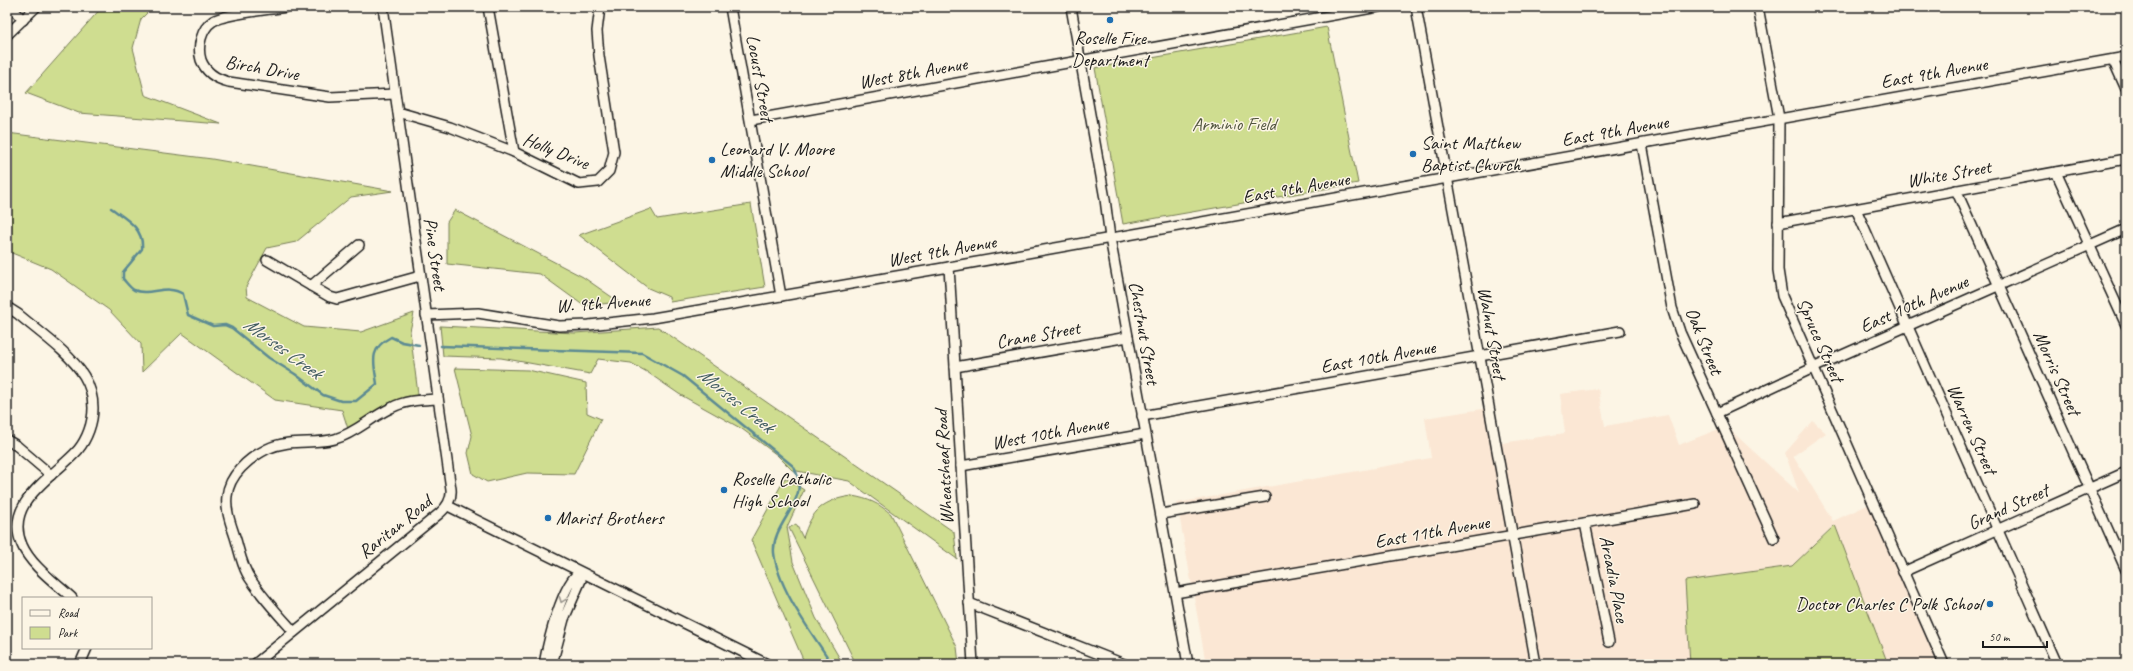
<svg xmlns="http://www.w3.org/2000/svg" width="2133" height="671" font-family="Caveat,sans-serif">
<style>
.built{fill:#fbe7d4}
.green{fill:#cfdd90;stroke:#767c56}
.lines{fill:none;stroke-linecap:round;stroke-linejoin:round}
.stream{stroke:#5b8a93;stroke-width:2.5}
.minor-casing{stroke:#1c1c1c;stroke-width:12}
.minor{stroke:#fcf5e5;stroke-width:9}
.oneway{stroke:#97938b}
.poi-dot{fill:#1f6fb2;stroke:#fcf5e5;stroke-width:1.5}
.labels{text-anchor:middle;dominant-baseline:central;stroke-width:3;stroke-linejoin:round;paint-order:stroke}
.poi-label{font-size:19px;fill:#1c1c1c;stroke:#fcf5e5;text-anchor:start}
.street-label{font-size:19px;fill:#1c1c1c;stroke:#fcf5e5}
.park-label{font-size:19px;fill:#52563f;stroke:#fcf5e5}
.water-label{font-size:20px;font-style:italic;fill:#415c61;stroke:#fcf5e5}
</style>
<rect width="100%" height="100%" fill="#fcf5e5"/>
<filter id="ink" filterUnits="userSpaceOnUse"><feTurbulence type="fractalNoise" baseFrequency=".025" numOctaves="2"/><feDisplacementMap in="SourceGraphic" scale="8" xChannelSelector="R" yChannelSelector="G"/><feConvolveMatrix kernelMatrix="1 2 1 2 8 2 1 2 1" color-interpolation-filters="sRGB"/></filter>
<g filter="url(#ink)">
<!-- built -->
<path class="built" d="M1598 389 1605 426 1668 415 1679 445 1726 426 1799 493 1785 453 1813 421 1826 433 1793 456 1833 521 1874 502 1949 664H1886L1831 528 1792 566 1685 581 1690 664H1206L1177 503 1431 458 1425 418 1489 408 1496 444 1565 433 1560 394Z"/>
<!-- green -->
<g class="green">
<path d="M102 7H153L141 19 133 48 145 95 221 124 79 113 26 93Z"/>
<path d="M1327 27 1358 183 1123 224 1095 68Z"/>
<path d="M7 133 212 159 393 191 351 197 296 242 267 248 246 287 247 297 304 327 361 332 414 313 410 331 419 402 400 404 350 435 342 410 275 400 182 333 142 372 141 344 109 310 51 269 7 251Z"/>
<path d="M751 204 765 287 670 302 669 297 648 288 579 235 651 209 657 219Z"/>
<path d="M455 210 583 277 619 302 584 306 540 274 447 264V222Z"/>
<path d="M440 326 575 333 658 327 954 532 957 559 849 481 792 470 777 455 742 429 679 394 647 372 631 363 598 359 590 374 501 358 443 356Z"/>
<path d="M455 368 528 370 586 383 587 413 601 419 574 474 527 473 487 482 473 474 468 453 472 436Z"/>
<path d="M785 478 804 490 787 527 793 562 816 618 843 664H805L751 540Z"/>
<path d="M852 496C869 499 878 503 891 514L957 647 959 664H856L789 528 796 524 803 538C812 510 823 500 852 496Z"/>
<path d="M1835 525 1888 664H1690L1685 581 1792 566Z"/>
</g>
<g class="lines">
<!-- stream -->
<g class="stream">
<path d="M111 208C126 219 144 228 142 249L123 272V279C126 282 130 288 134 290 150 297 166 283 183 294L188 315 213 326 225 325 232 328 269 358 295 374 323 395 341 401H356L377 384C374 363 368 349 391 337L402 342 419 345"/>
<path d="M441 346 642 353 683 376 793 466C814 500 771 521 774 553 778 588 809 629 828 658L829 664"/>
</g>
<!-- minor casing -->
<g class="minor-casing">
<g id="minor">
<path d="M11 7 23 20"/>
<path d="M286 7C268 10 227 13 213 21 201 29 197 47 201 60 206 73 216 79 229 82L330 97 395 94"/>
<path d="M488 7 514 152"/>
<path d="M730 7 781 296"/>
<path d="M1071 7 1105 199 1110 238 1188 664"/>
<path d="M1416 7 1536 664"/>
<path d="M1758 7 1779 118 1778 270 1782 296 1944 664"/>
<path d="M7 35 36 7"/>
<path d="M2113 60 2126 89"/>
<path d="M398 112 450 127 514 152 579 184 598 182 609 171 614 152 599 56 597 31 600 7"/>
<path d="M751 120 1378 7"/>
<path d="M1642 144 1672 308 1680 332 1774 539"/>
<path d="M2056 172 2126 325"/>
<path d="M1956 190 2126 570"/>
<path d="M1856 209 2057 664"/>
<path d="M1778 223 2126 159"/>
<path d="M267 260 330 297 337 299 420 276"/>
<path d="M949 267 973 664"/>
<path d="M311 286 359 245"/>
<path d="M7 307 18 314C39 332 70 353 84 376 90 386 93 397 93 408 93 423 87 439 78 450 54 477 3 502 22 545 31 566 56 583 72 598"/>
<path d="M426 315 478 313 559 326 589 325 653 318 949 267 2126 57"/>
<path d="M955 367 1128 337"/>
<path d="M1717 413 1813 368 2126 229"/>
<path d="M1142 416 1620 331"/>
<path d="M7 440 17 446 51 475"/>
<path d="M961 466 1145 434"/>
<path d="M448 506 767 664"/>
<path d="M1161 514 1265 497"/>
<path d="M1585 523 1609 642"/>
<path d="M1903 572 2126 472"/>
<path d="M1175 593 1695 504"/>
<path d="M969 603 1124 664"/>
<path d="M294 632C279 615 263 598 251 580 243 569 240 554 236 540 232 527 225 511 227 496 229 475 249 458 267 449 290 438 313 445 335 439 356 433 371 417 391 408 406 400 421 400 438 399"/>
<path d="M80 664 87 648"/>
<path d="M255 664 440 513C448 506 452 499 451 489L383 7"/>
<path d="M544 664C548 642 562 583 580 572L581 580 564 619 552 664"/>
</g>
</g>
<!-- minor -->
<use href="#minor" class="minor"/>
</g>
<!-- one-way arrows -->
<defs><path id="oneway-chevron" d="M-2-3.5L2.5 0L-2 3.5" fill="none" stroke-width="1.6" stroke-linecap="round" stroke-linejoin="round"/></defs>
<use class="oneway" href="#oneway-chevron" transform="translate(562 600) rotate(111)"/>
</g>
<!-- markers -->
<g class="poi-dot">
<circle cx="1110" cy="20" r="4"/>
<circle cx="1413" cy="154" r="4"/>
<circle cx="712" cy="160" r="4"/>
<circle cx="724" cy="490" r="4"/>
<circle cx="548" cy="518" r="4"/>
<circle cx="1990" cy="604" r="4"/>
</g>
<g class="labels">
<!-- poi labels -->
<g class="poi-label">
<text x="1110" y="38" text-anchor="middle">Roselle Fire<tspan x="1110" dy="22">Department</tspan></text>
<text x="1421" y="143">Saint Matthew<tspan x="1421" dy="22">Baptist Church</tspan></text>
<text x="720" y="149">Leonard V. Moore<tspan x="720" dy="22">Middle School</tspan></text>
<text x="732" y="479">Roselle Catholic<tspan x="732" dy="22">High School</tspan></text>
<text x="556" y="518">Marist Brothers</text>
<text x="1982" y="604" text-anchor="end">Doctor Charles C Polk School</text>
</g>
<!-- street labels -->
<g class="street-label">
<text transform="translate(262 68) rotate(10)">Birch Drive</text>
<text transform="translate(913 73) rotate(-10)">West 8th Avenue</text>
<text transform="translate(1934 73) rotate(-10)">East 9th Avenue</text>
<text transform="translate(760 78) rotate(80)">Locust Street</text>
<text transform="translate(1615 131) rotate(-10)">East 9th Avenue</text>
<text transform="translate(556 151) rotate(22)">Holly Drive</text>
<text transform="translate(1949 174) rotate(-10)">White Street</text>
<text transform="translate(1296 188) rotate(-10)">East 9th Avenue</text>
<text transform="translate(942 251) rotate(-10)">West 9th Avenue</text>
<text transform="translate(435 254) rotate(82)">Pine Street</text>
<text transform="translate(603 303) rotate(-4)">W. 9th Avenue</text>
<text transform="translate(1914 304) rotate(-24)">East 10th Avenue</text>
<text transform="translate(1144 333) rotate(80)">Chestnut Street</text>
<text transform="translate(1492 333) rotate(80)">Walnut Street</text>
<text transform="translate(1038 335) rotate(-10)">Crane Street</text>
<text transform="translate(1820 340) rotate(66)">Spruce Street</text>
<text transform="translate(1704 341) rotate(68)">Oak Street</text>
<text transform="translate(1378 357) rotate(-10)">East 10th Avenue</text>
<text transform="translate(2057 373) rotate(66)">Morris Street</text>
<text transform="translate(1972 429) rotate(66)">Warren Street</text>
<text transform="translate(1050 433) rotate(-10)">West 10th Avenue</text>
<text transform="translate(944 467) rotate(-93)">Wheatsheaf Road</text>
<text transform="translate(2008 507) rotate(-24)">Grand Street</text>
<text transform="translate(395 527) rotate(-39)">Raritan Road</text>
<text transform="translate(1432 532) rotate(-10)">East 11th Avenue</text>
<text transform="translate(1614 579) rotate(79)">Arcadia Place</text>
</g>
<!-- park labels -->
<g class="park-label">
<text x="1234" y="124">Arminio Field</text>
</g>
<!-- water labels -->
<g class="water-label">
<text transform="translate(283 348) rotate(36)">Morses Creek</text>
<text transform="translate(736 400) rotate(39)">Morses Creek</text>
</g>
</g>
<!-- margin -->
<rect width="2133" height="671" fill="none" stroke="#fcf5e5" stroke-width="24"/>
<rect x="12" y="12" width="2109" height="647" fill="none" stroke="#1c1c1c" stroke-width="1.5" filter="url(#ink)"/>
<!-- legend -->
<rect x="22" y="597" width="130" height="52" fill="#fcf5e5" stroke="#a29e95"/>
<rect x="30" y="610" width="20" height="6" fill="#fcf5e5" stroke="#a29e95"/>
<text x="58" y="617" font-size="12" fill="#1c1c1c">Road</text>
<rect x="30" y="627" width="20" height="12" fill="#cfdd90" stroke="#a29e95"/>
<text x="58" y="637" font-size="12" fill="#1c1c1c">Park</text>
<!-- scale -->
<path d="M1983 641v6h64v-6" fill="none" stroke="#1c1c1c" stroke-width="2"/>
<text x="1989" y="641" font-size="12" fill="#1c1c1c" stroke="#fcf5e5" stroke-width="3" paint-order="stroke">50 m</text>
</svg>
